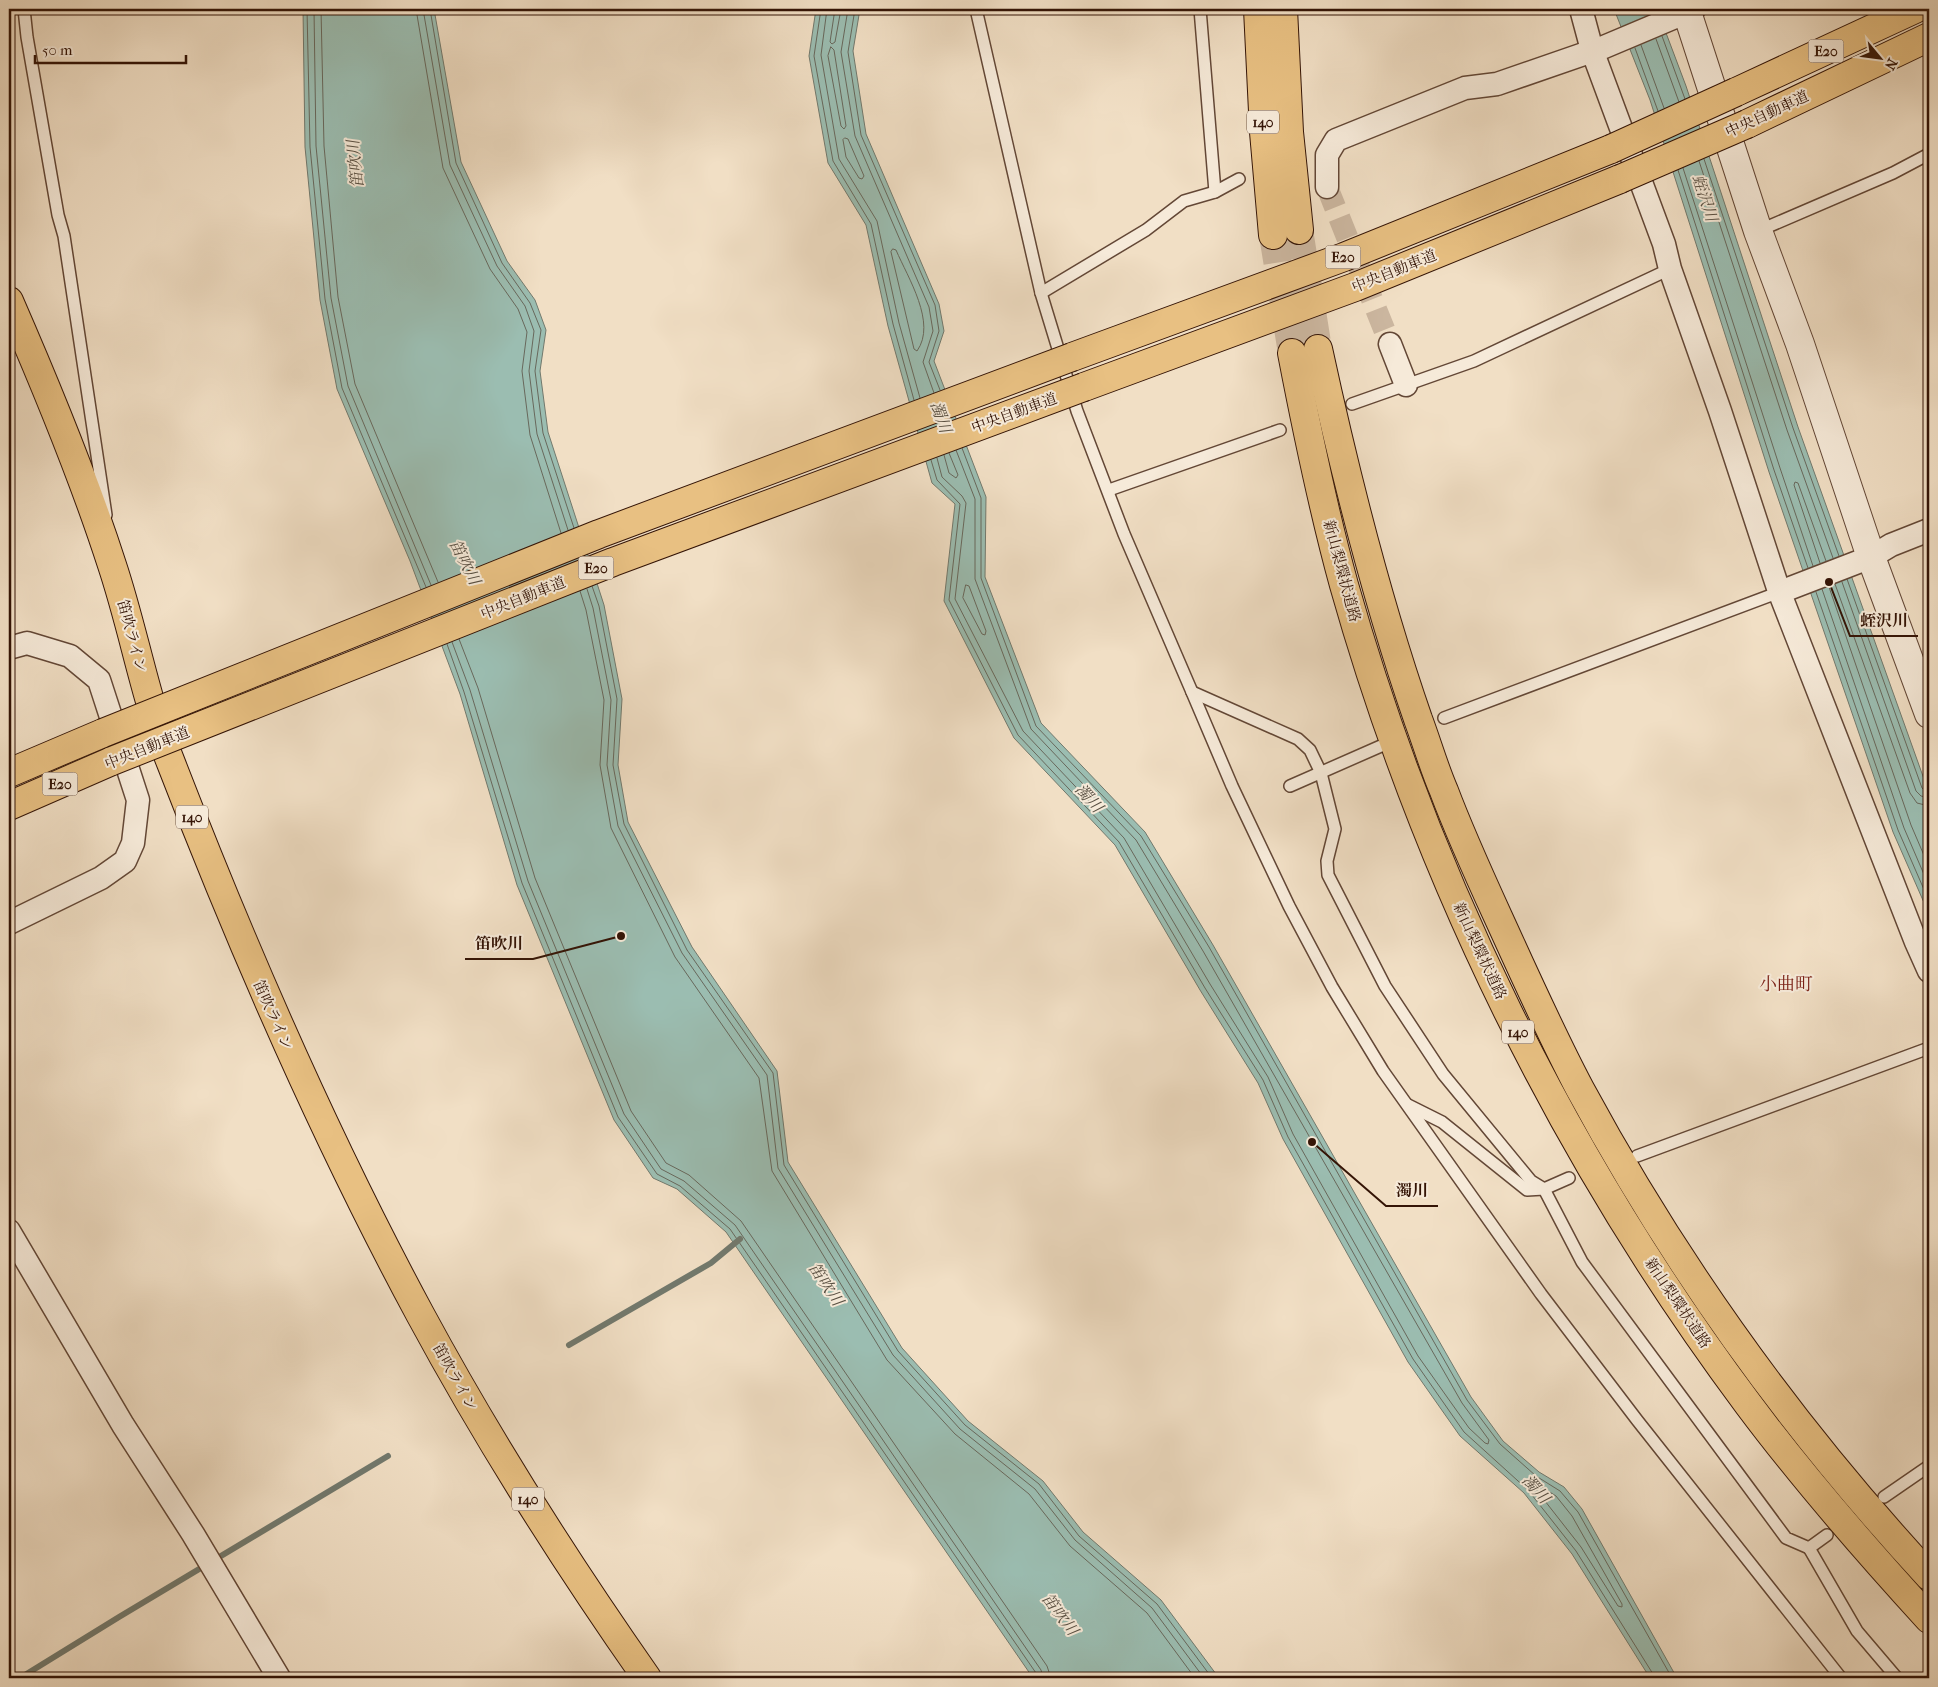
<svg xmlns="http://www.w3.org/2000/svg" width="1938" height="1687" font-family="'IM FELL French Canon','Noto Serif JP',serif">
<style>
.water{fill:#9bbdb1;stroke:#72796d}
.lines{fill:none;stroke-linecap:round;stroke-linejoin:round}
.shore{stroke:#68685c;stroke-width:1}
.stream{stroke:#72796d;stroke-width:6}
.minor-tunnel{stroke:#cbb69f;stroke-width:22;stroke-dasharray:22 11;stroke-linecap:butt}
.motorway-tunnel{stroke:#cbb69f;stroke-width:28;stroke-dasharray:28 14;stroke-linecap:butt}
.service-casing{stroke:#634736;stroke-width:14}
.minor-casing{stroke:#634736;stroke-width:25}
.tertiary-casing{stroke:#634736;stroke-width:30}
.trunk-casing{stroke:#341406;stroke-width:30}
.motorway-casing{stroke:#341406;stroke-width:30}
.service{stroke:#f6ead9;stroke-width:11}
.minor{stroke:#f6ead9;stroke-width:22}
.tertiary{stroke:#f6ead9;stroke-width:28}
.trunk{stroke:#e8c082;stroke-width:28}
.motorway{stroke:#e8c082;stroke-width:28}
.motorway-bridge-casing{stroke:#341406;stroke-width:30;stroke-linecap:butt}
.motorway-bridge{stroke:#e8c082;stroke-width:28}
.labels{text-anchor:middle;dominant-baseline:central;stroke-width:4;stroke-linejoin:round;paint-order:stroke}
.shield{fill:#f6ead9;stroke:#6e5445;stroke-width:1}
.shield-label{font-size:14px;font-weight:bold;fill:#341406}
.street-label{font-size:15px;fill:#341406;stroke:#f6ead9}
.water-label{font-size:16px;font-style:italic;fill:#584f42;stroke:#f6ead9}
.quarter-label{font-size:18px;fill:#7a1f14;stroke:#f6ead9}
.leader{fill:none;stroke:#341406;stroke-width:2}
.callout-dot{fill:#341406;stroke:#f6ead9;stroke-width:2}
.callout-label{font-size:16px;text-anchor:middle;font-weight:bold;fill:#341406;stroke:#f6ead9;stroke-width:4;stroke-linejoin:round;paint-order:stroke}
</style>
<rect width="100%" height="100%" fill="#f1dfc5"/>
<filter id="stains"><feTurbulence type="fractalNoise" baseFrequency=".004" numOctaves="4"/><feColorMatrix values="0 0 0 0 .2 0 0 0 0 .09 0 0 0 0 .02 0 0 0 .5 -.17"/></filter>
<radialGradient id="worn" r=".72"><stop offset=".6" stop-color="#630" stop-opacity="0"/><stop offset="1" stop-color="#630" stop-opacity=".3"/></radialGradient>
<!-- water -->
<g class="water">
<path d="M303 9H434L461 162 507 261 535 300 546 330 540 371 548 432 604 605 622 699 618 765 628 822 692 947 777 1071 788 1162 902 1348 968 1421 1043 1481 1083 1532 1161 1600 1219 1678H1033L726 1232 677 1189 653 1178 614 1120 517 885 460 694 410 561 337 389 320 300 305 147Z"/>
<path d="M816 9H860L853 51 866 134 939 304 944 331 934 361 986 497 985 577 1041 723 1145 832 1213 945 1471 1397 1503 1441 1539 1472 1564 1487 1582 1509 1677 1678H1650L1572 1554 1524 1493 1460 1436 1408 1362 1283 1139 1258 1083 1200 990 1115 845 1014 738 944 601 955 504 932 483 888 326 866 225 828 163 809 56Z"/>
<path d="M1614 9H1657L1686 86 1798 427 1929 793V914L1893 832 1769 472 1650 100Z"/>
</g>
<g class="lines">
<!-- shore -->
<g class="shore">
<path d="M307 9 310 147 325 299 342 388 426 587"/>
<path d="M314 9 316 146 331 298 348 386 431 585"/>
<path d="M321 9 324 146 338 297 355 384 438 582"/>
<path d="M416 9 443 168 490 269 518 309 527 332 522 371 530 435 561 533"/>
<path d="M423 9 450 165 497 266 525 306 534 331 529 371 537 434 568 530"/>
<path d="M430 9 456 163 502 263 530 303 541 330 535 371 543 433 574 528"/>
<path d="M821 9 814 56 833 161 871 224 893 324 914 400"/>
<path d="M827 9 821 55 839 159 877 221 899 323 920 398"/>
<path d="M835 9 830 42 832 44 835 42 841 9"/>
<path d="M848 9 841 52 855 136 929 307 933 331 923 362 934 393"/>
<path d="M855 9 848 52 861 135 935 305 939 331 929 362 940 390"/>
<path d="M1662 36 1685 99"/>
<path d="M1656 39 1679 102"/>
<path d="M1641 45 1664 108"/>
<path d="M831 47 834 50 846 126 844 129 841 126 828 56Z"/>
<path d="M1635 48 1658 111"/>
<path d="M845 138 848 139 864 176 862 179 859 178 846 157 843 140Z"/>
<path d="M1704 159 1793 428 1839 556"/>
<path d="M1699 161 1787 430 1833 558"/>
<path d="M1683 168 1780 468 1813 566"/>
<path d="M1678 170 1774 470 1808 568"/>
<path d="M893 249 896 250C908 278 937 323 917 351L914 349 891 252Z"/>
<path d="M962 448 981 498V578L1036 726 1141 836 1209 947 1467 1400 1500 1444 1536 1476 1560 1491 1578 1512 1672 1678"/>
<path d="M944 455 949 473 956 478 958 475 949 453"/>
<path d="M937 458 942 477 962 496 966 503 955 599 1023 731 1124 838 1210 984 1268 1077 1293 1134 1418 1356 1469 1428 1485 1443 1488 1444 1489 1440 1462 1403 1203 951 1136 840 1031 729 975 579V499L956 450"/>
<path d="M931 460 937 480 960 504 949 600 1018 735 1119 842 1205 988 1263 1080 1288 1137 1413 1359 1464 1432 1528 1490 1576 1551 1653 1674 1654 1678"/>
<path d="M1820 563 1794 485 1795 482 1798 483 1826 561"/>
<path d="M1847 579 1922 788 1925 791 1929 792"/>
<path d="M1842 582 1916 791 1921 796 1929 798"/>
<path d="M1835 584 1910 793 1917 803 1929 806"/>
<path d="M966 585 969 586 986 631 985 635 982 634 963 598Z"/>
<path d="M592 586 599 606 617 699 613 765 624 824 687 950 773 1073 784 1165 898 1351 965 1425 1039 1484 1079 1536 1157 1604 1212 1678"/>
<path d="M1829 587 1911 825 1929 867"/>
<path d="M587 589 593 608 611 700 607 765 618 826 682 953 767 1075 778 1168 893 1355 960 1429 1035 1489 1075 1540 1152 1608 1204 1678"/>
<path d="M1822 589 1904 828 1929 886"/>
<path d="M580 591 586 610 604 700 600 765 611 828 675 957 759 1078 772 1171 887 1360 955 1434 1029 1494 1070 1546 1147 1613 1195 1678"/>
<path d="M1816 592 1898 830 1929 901"/>
<path d="M459 639 478 688 535 878 631 1111 666 1163 689 1175 741 1221 1047 1666 1051 1678"/>
<path d="M452 642 470 690 528 881 624 1114 661 1169 684 1181 735 1225 1041 1670 1043 1678"/>
<path d="M447 644 464 692 522 883 618 1117 657 1174 680 1186 730 1229 1036 1673 1037 1678"/>
<path d="M1534 1484H1537L1556 1496 1572 1516 1622 1604V1607L1618 1606 1581 1547 1534 1487Z"/>
</g>
<!-- stream -->
<g class="stream">
<path d="M569 1345 711 1263 740 1239"/>
<path d="M20 1678 119 1617 388 1456"/>
</g>
<!-- minor-tunnel -->
<path class="minor-tunnel" d="M1327 187 1390 344"/>
<!-- motorway-tunnel -->
<g class="motorway-tunnel">
<path d="M1299 230 1318 349"/>
<path d="M1273 235 1292 353"/>
</g>
<!-- service casing -->
<g class="service-casing">
<g id="service">
<path d="M24 9 27 37 58 215 64 236 106 515"/>
<path d="M976 9 1041 293 1077 411 1124 534 1192 692 1232 786 1289 906 1332 987 1383 1071 1541 1294 1637 1420 1841 1678"/>
<path d="M1200 9 1215 192"/>
<path d="M1758 231 1893 173 1929 154"/>
<path d="M1041 293 1146 230 1184 201 1215 192 1239 179"/>
<path d="M1352 404 1474 361 1670 269"/>
<path d="M1109 490 1280 430"/>
<path d="M1192 692 1298 739 1310 750 1321 773 1335 829 1327 861 1328 875 1385 986 1443 1074 1531 1181 1544 1189 1582 1262 1786 1538 1809 1548 1827 1535"/>
<path d="M1444 718 1782 591"/>
<path d="M1290 786 1381 746"/>
<path d="M1408 1105 1442 1122 1527 1190 1544 1189 1569 1178"/>
<path d="M1637 1156 1929 1048"/>
<path d="M1884 1497 1929 1466"/>
<path d="M1809 1548 1857 1631 1897 1678"/>
</g>
</g>
<!-- minor casing -->
<g class="minor-casing">
<g id="minor">
<path d="M1581 9 1592 50 1664 244 1670 269 1720 411 1779 591 1916 942 1929 971"/>
<path d="M1327 187V155L1336 140 1465 88 1497 84 1604 47 1694 9"/>
<path d="M1390 344 1406 385"/>
<path d="M1788 589 1871 557 1891 545 1929 530"/>
<path d="M9 648 27 643 70 656 99 680 138 800 133 843 125 861 101 878 9 923"/>
<path d="M9 1231 123 1425 193 1534 279 1678"/>
</g>
</g>
<!-- tertiary casing -->
<g class="tertiary-casing">
<path id="tertiary" d="M1686 9 1758 231 1800 344 1871 557 1929 714"/>
</g>
<!-- trunk casing -->
<g class="trunk-casing">
<path id="trunk" d="M9 301C47 388 83 475 112 565 134 631 145 699 171 763 244 952 324 1136 420 1314 488 1440 565 1561 647 1678"/>
</g>
<!-- motorway casing -->
<g class="motorway-casing">
<g id="motorway">
<path d="M1258 9 1264 132 1273 235"/>
<path d="M1283 9 1289 132 1299 230"/>
<path d="M1736 92 1915 9"/>
<path d="M1747 124 1929 37"/>
<path d="M1318 349C1345 474 1376 598 1418 719 1427 743 1434 768 1444 791 1462 839 1484 886 1505 932 1529 985 1553 1038 1580 1089 1675 1265 1794 1430 1929 1576"/>
<path d="M1292 353C1307 431 1323 509 1344 585 1427 879 1565 1159 1748 1404 1804 1479 1866 1550 1929 1619"/>
<path d="M1072 357 1344 257 1611 149"/>
<path d="M1084 387 1355 287 1620 179"/>
<path d="M9 773 103 733"/>
<path d="M9 806 112 761"/>
</g>
</g>
<!-- service -->
<use href="#service" class="service"/>
<!-- minor -->
<use href="#minor" class="minor"/>
<!-- tertiary -->
<use href="#tertiary" class="tertiary"/>
<!-- trunk -->
<use href="#trunk" class="trunk"/>
<!-- motorway -->
<use href="#motorway" class="motorway"/>
<!-- motorway-bridge casing -->
<g class="motorway-bridge-casing">
<g id="motorway-bridge">
<path d="M1611 149 1736 92"/>
<path d="M1620 179 1747 124"/>
<path d="M103 733 599 534 1072 357"/>
<path d="M112 761 613 562 1084 387"/>
</g>
</g>
<!-- motorway-bridge -->
<use href="#motorway-bridge" class="motorway-bridge"/>
</g>
<g class="labels">
<!-- shield labels -->
<g class="shield">
<rect x="1808.5" y="39.5" width="35" height="23" rx="4"/>
<rect x="1247" y="110.5" width="32" height="23" rx="4"/>
<rect x="1325.5" y="245.5" width="35" height="23" rx="4"/>
<rect x="578.5" y="556.5" width="35" height="23" rx="4"/>
<rect x="42.5" y="772.5" width="35" height="23" rx="4"/>
<rect x="176" y="805.5" width="32" height="23" rx="4"/>
<rect x="1502" y="1020.5" width="32" height="23" rx="4"/>
<rect x="512" y="1487.5" width="32" height="23" rx="4"/>
</g>
<g class="shield-label">
<text x="1826" y="51">E20</text>
<text x="1263" y="122">140</text>
<text x="1343" y="257">E20</text>
<text x="596" y="568">E20</text>
<text x="60" y="784">E20</text>
<text x="192" y="817">140</text>
<text x="1518" y="1032">140</text>
<text x="528" y="1499">140</text>
</g>
<!-- street labels -->
<g class="street-label">
<text transform="translate(1767 114) rotate(-25)">中央自動車道</text>
<text transform="translate(1394 271) rotate(-22)">中央自動車道</text>
<text transform="translate(1014 413) rotate(-20)">中央自動車道</text>
<text transform="translate(1342 571) rotate(75)">新山梨環状道路</text>
<text transform="translate(523 598) rotate(-22)">中央自動車道</text>
<text transform="translate(132 636) rotate(75)">笛吹ライン</text>
<text transform="translate(147 748) rotate(-22)">中央自動車道</text>
<text transform="translate(1480 951) rotate(65)">新山梨環状道路</text>
<text transform="translate(273 1015) rotate(66)">笛吹ライン</text>
<text transform="translate(1678 1303) rotate(56)">新山梨環状道路</text>
<text transform="translate(455 1377) rotate(61)">笛吹ライン</text>
</g>
<!-- water labels -->
<g class="water-label">
<text transform="translate(355 164) rotate(-96)">笛吹川</text>
<text transform="translate(1705 198) rotate(72)">蛭沢川</text>
<text transform="translate(941 417) rotate(70)">濁川</text>
<text transform="translate(465 562) rotate(63)">笛吹川</text>
<text transform="translate(1089 798) rotate(48)">濁川</text>
<text transform="translate(826 1284) rotate(56)">笛吹川</text>
<text transform="translate(1536 1489) rotate(48)">濁川</text>
<text transform="translate(1060 1614) rotate(53)">笛吹川</text>
</g>
<!-- quarter labels -->
<g class="quarter-label">
<text x="1786" y="984">小曲町</text>
</g>
</g>
<!-- callouts -->
<path class="leader" d="M1829 582L1850 636H1918M621 936L533 959H465M1312 1142L1386 1206H1438"/>
<g class="callout-dot">
<circle cx="1829" cy="582" r="5"/>
<circle cx="621" cy="936" r="5"/>
<circle cx="1312" cy="1142" r="5"/>
</g>
<g class="callout-label">
<text x="1884" y="626">蛭沢川</text>
<text x="499" y="949">笛吹川</text>
<text x="1412" y="1196">濁川</text>
</g>
<!-- margin -->
<rect width="1938" height="1687" fill="none" stroke="#f1dfc5" stroke-width="30"/>
<rect x="10" y="10" width="1918" height="1667" fill="none" stroke="#341406" stroke-width="2.5"/>
<rect x="15" y="15" width="1908" height="1657" fill="none" stroke="#341406"/>
<!-- north arrow -->
<g transform="translate(1880 58) rotate(119)" stroke="#f6ead9" stroke-width="4" paint-order="stroke">
<path d="M0-4L9 19L0 12L-9 19Z" fill="#341406"/>
<text y="-8" font-size="14" font-weight="bold" text-anchor="middle" fill="#341406">N</text>
</g>
<!-- scale -->
<path d="M35 55v8h151v-8" fill="none" stroke="#341406" stroke-width="2.5"/>
<text x="42" y="55" font-size="15" fill="#341406" stroke="#f6ead9" stroke-width="4" paint-order="stroke">50 m</text>
<rect width="100%" height="100%" filter="url(#stains)"/>
<rect width="100%" height="100%" fill="url(#worn)"/>
</svg>
